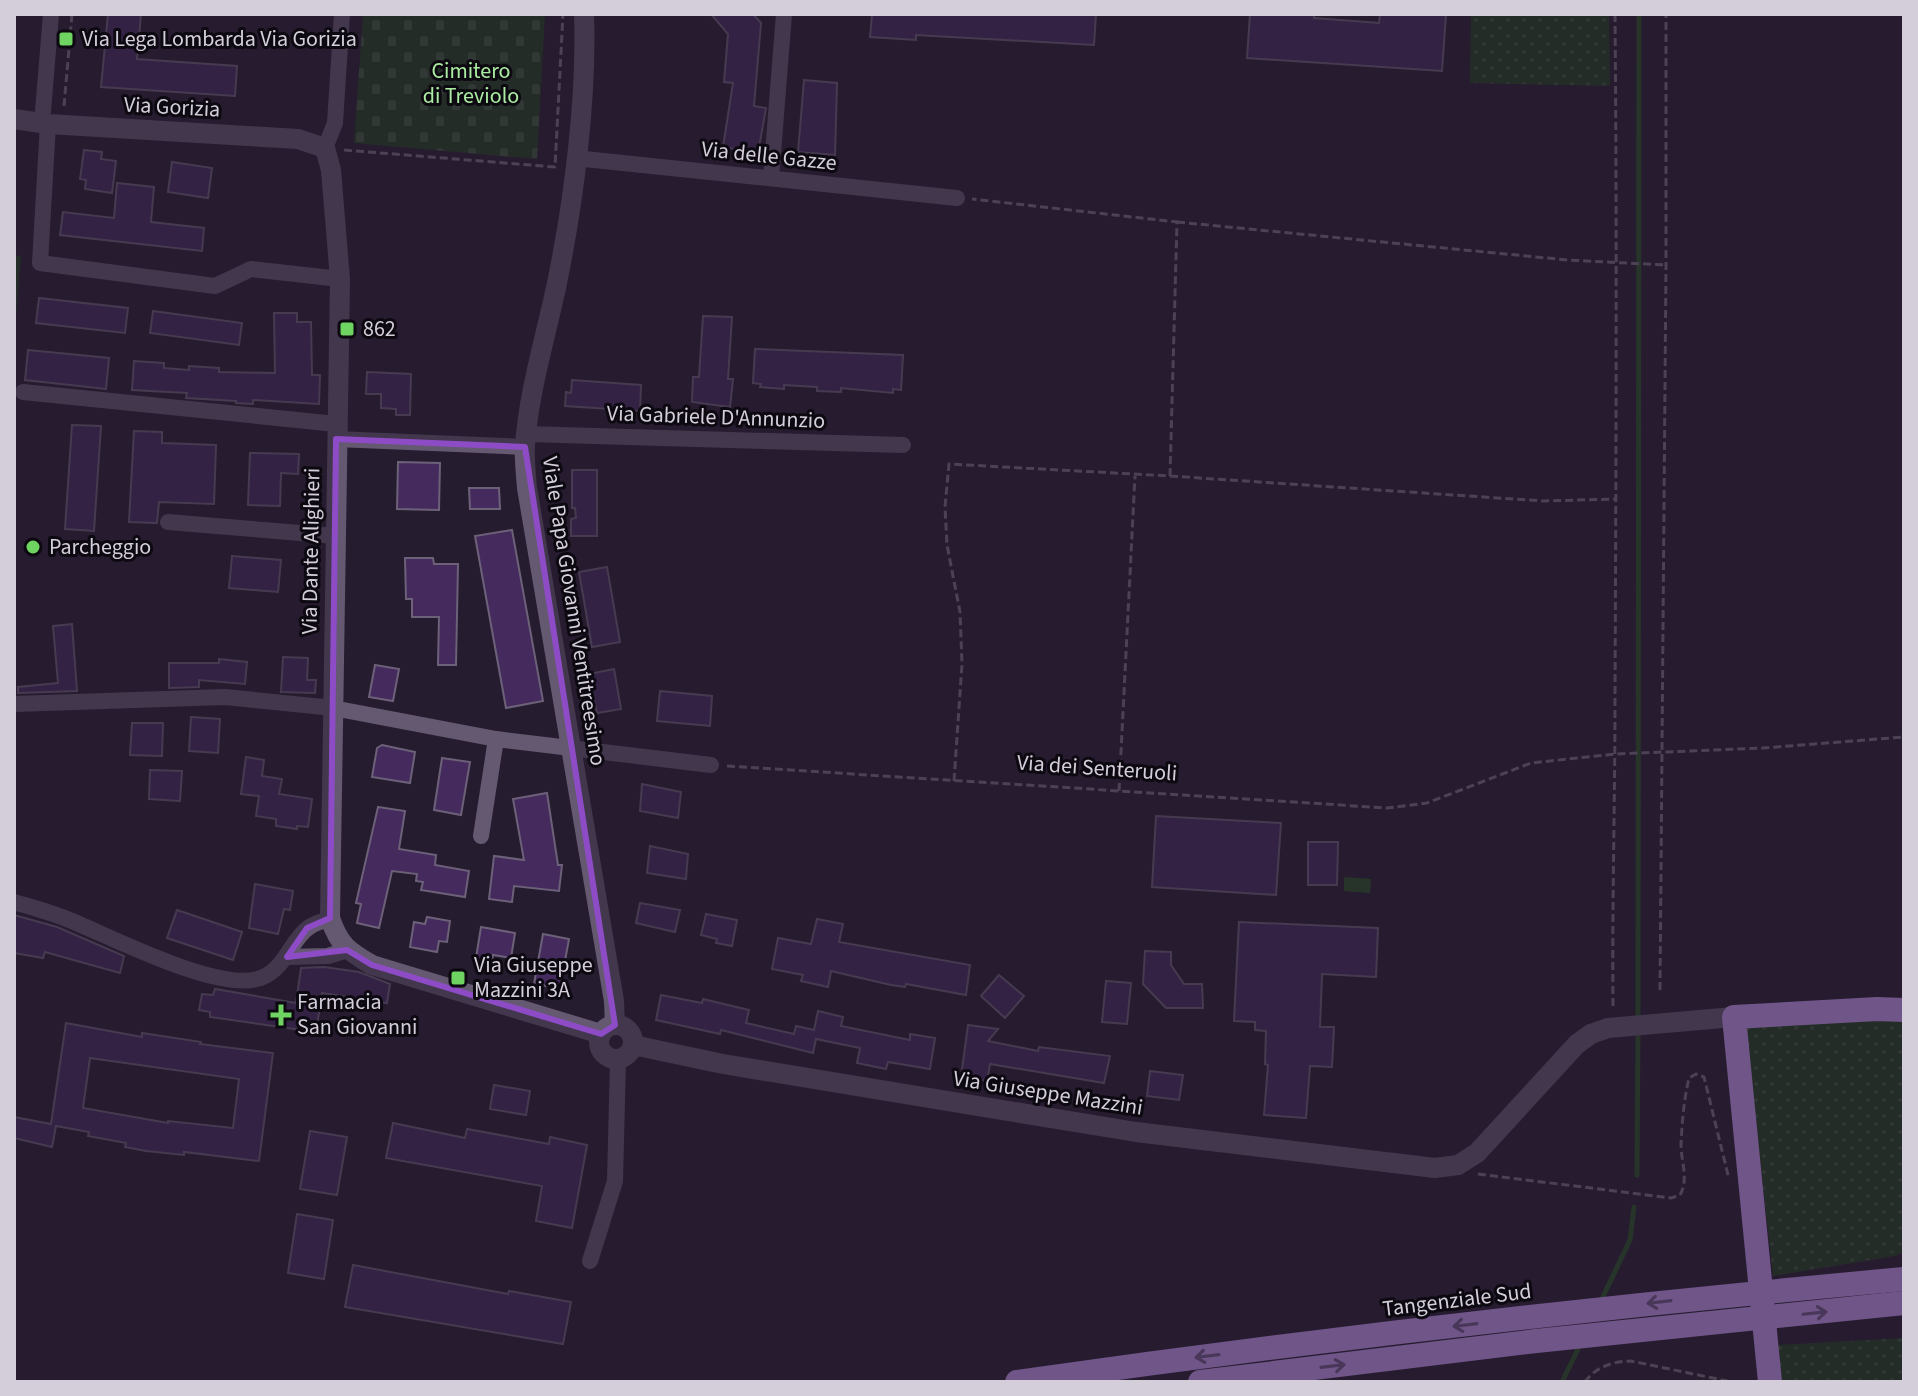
<svg xmlns="http://www.w3.org/2000/svg" width="1918" height="1396" font-family="'Source Sans 3',sans-serif">
<style>
.grass{fill:url(#grass-dots)}
.cemetery{fill:url(#cemetery-stones)}
.pitch{fill:#23411f}
.water{fill:#285323}
.lines{fill:none;stroke-linecap:round;stroke-linejoin:round}
.stream{stroke:#285323;stroke-width:5}
.building{fill:#442a5d;stroke:#6c6178;stroke-width:2;fill-rule:evenodd}
.path{stroke:#7a7182;stroke-width:3;stroke-dasharray:8 4;stroke-linecap:butt}
.street{stroke:#645970;stroke-width:16}
.secondary{stroke:#645970;stroke-width:20}
.highway{stroke:#c89bf4;stroke-width:24}
.oneway{stroke:#74598e}
.marked{fill:none;stroke:#8d4cc5;stroke-width:6;stroke-linejoin:round}
.poi-dot{fill:#6ed361;stroke:#0d0911;stroke-width:3}
.labels{text-anchor:middle;dominant-baseline:central;stroke-width:6;stroke-linejoin:round;paint-order:stroke}
.poi-label{font-size:22px;fill:#d4cedb;stroke:#0d0911;text-anchor:start}
.park-label{font-size:22px;fill:#aaeca1;stroke:#0d0911}
.street-label{font-size:22px;fill:#d4cedb;stroke:#0d0911}
</style>
<defs>
<pattern id="grass-dots" width="8" height="8" patternUnits="userSpaceOnUse" patternTransform="scale(2)"><rect width="8" height="8" fill="#23411f"/><path d="M2 2h.1M6 6h.1" fill="none" stroke="#425b3f" stroke-width="1.8" stroke-linecap="round"/></pattern>
<pattern id="cemetery-stones" width="16" height="16" patternUnits="userSpaceOnUse" patternTransform="scale(2)"><rect width="16" height="16" fill="#23411f"/><path d="M2 7V4a2 2 0 0 1 4 0v3zM10 15v-3a2 2 0 0 1 4 0v3z" fill="#425b3f"/></pattern>
</defs>
<rect width="100%" height="100%" fill="#261c2f"/>
<!-- grass -->
<g class="grass">
<path d="M1471 14H1609L1610 86 1470 83Z"/>
<path d="M1904 1019V1252L1895 1256 1773 1276 1745 1025Z"/>
<path d="M1904 1338V1382H1781L1776 1345Z"/>
</g>
<!-- cemetery -->
<path class="cemetery" d="M363 14H545L537 159 354 143Z"/>
<!-- pitch -->
<path class="pitch" d="M14 255 21 256 14 338Z"/>
<!-- water -->
<path class="water" d="M1344 877 1371 879 1370 893 1344 891Z"/>
<g class="lines">
<!-- stream -->
<g class="stream">
<path d="M1638 1021 1639 14"/>
<path d="M1637 1175 1638 1031"/>
<path d="M1600 1303 1630 1240 1634 1207"/>
<path d="M1562 1382 1580 1345"/>
</g>
</g>
<!-- building -->
<g class="building">
<path d="M108 14H141L137 59 237 66 235 96 101 87Z"/>
<path d="M711 14H753L761 23 754 106 766 108 758 153 723 147 733 83 724 82 728 34Z"/>
<path d="M882 14H1096L1094 45 916 35V40L870 37 872 15Z"/>
<path d="M1250 14H1314V18L1379 23 1380 14H1446L1442 71 1247 58Z"/>
<path d="M804 80 837 83 835 155 798 152Z"/>
<path d="M84 150 102 152 101 159 116 161 112 193 85 189 86 180 80 179Z"/>
<path d="M172 162 212 168 208 198 168 192Z"/>
<path d="M117 183 154 187 151 222 204 228 202 251 60 235 63 212 114 218Z"/>
<path d="M39 298 128 308 125 333 36 323Z"/>
<path d="M153 311 242 323 239 345 150 333Z"/>
<path d="M274 313H297V322H311L312 375H320L319 404 253 400V404L236 403V401L186 398 187 393 132 390 134 361 164 363V368L189 370V366L219 368V372L275 373Z"/>
<path d="M703 316 732 317 728 379H733L730 407 692 402 693 377H699Z"/>
<path d="M755 349 903 355 901 390 893 389V393L841 388V392L817 391V387L784 385V389L760 387 761 384 753 383Z"/>
<path d="M28 350 109 358 106 389 25 380Z"/>
<path d="M367 372 411 374 410 415H396V409L381 408V394H366Z"/>
<path d="M572 380 641 385 640 411 565 406 566 392 571 393Z"/>
<path d="M72 425 101 426 94 531 65 529Z"/>
<path d="M134 431 162 432V443L216 445 214 504 159 502 157 523 129 522Z"/>
<path d="M250 453 299 454 298 474 281 473 280 506 248 505Z"/>
<path d="M398 462 440 463 439 510 397 509Z"/>
<path d="M572 470H597V536H571V519L576 518 575 508H572Z"/>
<path d="M469 488H499L500 509H470Z"/>
<path d="M512 530 543 701 506 708 475 536Z"/>
<path d="M232 556 281 560 278 592 229 588Z"/>
<path d="M405 558H433L434 564H458L456 665H438L439 617H412V599H406Z"/>
<path d="M607 567 620 642 592 647 579 572Z"/>
<path d="M72 624 77 691 18 693V687L58 683 53 626Z"/>
<path d="M283 657 308 658 307 680H316L315 693 281 692Z"/>
<path d="M219 659 247 662 245 684 199 680V687L169 688V663H219Z"/>
<path d="M375 665 399 669 393 701 369 697Z"/>
<path d="M614 669 621 709 597 713 589 674Z"/>
<path d="M660 691 712 696 710 726 657 721Z"/>
<path d="M191 717 220 719 218 753 189 751Z"/>
<path d="M132 723H163L162 756 130 755Z"/>
<path d="M382 745 415 752 410 783 372 777 377 748Z"/>
<path d="M246 757 264 760 262 776 282 779 279 794 312 799 308 827 297 826V829L276 826V819L256 816 259 796 241 794Z"/>
<path d="M442 758 470 762 461 815 434 810Z"/>
<path d="M150 770 182 771 180 801 149 799Z"/>
<path d="M642 784 681 792 678 818 640 811Z"/>
<path d="M547 793 558 865H562L559 891 514 886 512 902 489 899 494 856 524 860 513 799Z"/>
<path d="M378 807 405 811 399 849 436 855 435 865 469 871 465 897 421 890 423 882 416 881 417 874 392 871 379 928 357 923 361 904 356 903Z"/>
<path d="M1156 816 1281 823 1276 895 1152 887Z"/>
<path d="M1308 842H1338L1337 885H1308Z"/>
<path d="M650 846 688 854 686 879 647 873Z"/>
<path d="M255 884 293 891 290 910 284 909 278 934 249 928Z"/>
<path d="M640 903 680 910 675 932 636 923Z"/>
<path d="M177 910 242 932 233 960 167 938Z"/>
<path d="M706 914 737 920 732 946 716 943 717 939 701 935Z"/>
<path d="M14 915 57 927 124 956 120 973 45 952 43 958 14 953Z"/>
<path d="M427 917 450 921 447 942 439 941 437 952 410 947 414 922 425 924Z"/>
<path d="M817 919 843 924 839 942 970 965 966 995 906 984 905 987 891 985 831 971 828 987 801 981 803 975 772 969 778 938 811 944Z"/>
<path d="M1239 922 1378 928 1376 977 1322 974 1320 1027H1334L1332 1067 1310 1066 1306 1118 1264 1115 1268 1065 1265 1064 1266 1031 1255 1030V1022L1234 1021Z"/>
<path d="M481 927 515 933 511 958 493 955 491 967 475 964Z"/>
<path d="M543 934 569 939 560 988 534 984Z"/>
<path d="M1145 951 1171 952V965L1184 984H1202L1203 1008H1166L1143 984Z"/>
<path d="M324 967 359 972 390 984 387 1003 322 993 316 1032 210 1017V1012L199 1010 202 994 213 995 215 989 296 1003 301 968Z"/>
<path d="M999 975 1024 996 1005 1018 981 996Z"/>
<path d="M1106 981 1131 983 1127 1024 1102 1022Z"/>
<path d="M661 995 702 1003 703 999 749 1010 746 1023 794 1034 796 1026 814 1030 818 1011 843 1017 841 1026 910 1040V1034L935 1038 930 1069 888 1062 886 1069 857 1063 860 1048 816 1039 813 1053 721 1030 720 1034 656 1020Z"/>
<path d="M66 1023 142 1037V1033L201 1042 200 1044 273 1053 259 1161 184 1152V1155L146 1151 125 1147 126 1143 88 1136 89 1132 56 1126 52 1147 14 1138V1117L51 1124ZM90 1058 239 1079 233 1128 168 1121V1123L83 1108Z"/>
<path d="M968 1025 998 1029 988 1041 1038 1051 1039 1047 1110 1056 1104 1083 990 1064 987 1081 961 1077Z"/>
<path d="M1150 1071 1183 1075 1179 1100 1147 1096Z"/>
<path d="M494 1085 530 1091 526 1115 490 1109Z"/>
<path d="M393 1123 465 1138 467 1129 549 1144 550 1137 587 1145 572 1228 536 1221 542 1186 386 1158Z"/>
<path d="M310 1131 347 1137 337 1195 300 1189Z"/>
<path d="M297 1214 333 1220 324 1279 288 1273Z"/>
<path d="M353 1265 508 1294 509 1291 571 1302 563 1344 345 1307Z"/>
</g>
<g class="lines">
<!-- path -->
<g class="path">
<path d="M64 106 72 14"/>
<path d="M344 150 555 167 563 14"/>
<path d="M1177 222 1567 260 1666 265"/>
<path d="M1170 476 1543 501 1616 499"/>
<path d="M727 766 1387 808 1427 803 1531 763 1615 754 1763 748 1904 737"/>
<path d="M954 781 962 664 960 612 947 545 945 507 949 464 1170 476 1177 222 972 199"/>
<path d="M1119 791 1135 476"/>
<path d="M1660 990 1666 265V14"/>
<path d="M1613 1006C1612 903 1615 801 1615 698 1616 470 1617 242 1615 14"/>
<path d="M1478 1174 1671 1198 1680 1195C1689 1179 1681 1162 1681 1144 1682 1122 1684 1099 1689 1078L1696 1074 1704 1077 1729 1179"/>
<path d="M1585 1382C1595 1367 1614 1361 1631 1361L1732 1382"/>
</g>
<!-- street -->
<g class="street">
<path d="M42 123 51 14"/>
<path d="M48 124 40 263 215 286 251 269 340 279"/>
<path d="M325 148 335 123 342 14"/>
<path d="M575 158 957 198"/>
<path d="M771 178 784 14"/>
<path d="M23 392 336 424"/>
<path d="M527 434 903 445"/>
<path d="M336 439 525 447"/>
<path d="M168 522 336 536"/>
<path d="M14 704 225 697 333 708 496 739 711 765"/>
<path d="M481 836 496 739"/>
<path d="M14 902C31 907 50 912 67 919 108 935 223 996 263 977 286 967 291 940 308 928 314 923 324 921 330 918"/>
<path d="M287 957 328 956 347 950"/>
<path d="M590 1261 615 1181 618 1060"/>
</g>
<!-- secondary -->
<g class="secondary">
<path d="M584 14C587 98 574 200 557 283 546 336 529 390 525 445 524 459 526 474 527 488L614 1001 615 1025"/>
<path d="M14 119 48 124 298 139 325 148 331 170 340 279 330 918C339 945 348 951 372 965L601 1034"/>
<circle cx="616" cy="1042" r="17"/>
<path d="M633 1045 723 1064 1136 1132 1435 1168 1458 1165 1477 1153 1577 1044 1591 1034 1608 1028 1734 1017"/>
</g>
<!-- highway -->
<g class="highway">
<path d="M1017 1382C1312 1340 1608 1306 1904 1279"/>
<path d="M1200 1382 1536 1341 1904 1303"/>
<path d="M1770 1382 1734 1017 1877 1009 1904 1010"/>
</g>
</g>
<!-- one-way arrows -->
<defs><path id="oneway-shaft" d="M-6 0H5M1.5-3L5.5 0L1.5 3" fill="none" stroke-width="1.6" stroke-linecap="round" stroke-linejoin="round" transform="scale(2)"/></defs>
<g class="oneway">
<use href="#oneway-shaft" transform="translate(1659 1302) rotate(173)"/>
<use href="#oneway-shaft" transform="translate(1815 1313) rotate(-6)"/>
<use href="#oneway-shaft" transform="translate(1465 1325) rotate(173)"/>
<use href="#oneway-shaft" transform="translate(1207 1356) rotate(173)"/>
<use href="#oneway-shaft" transform="translate(1333 1366) rotate(-7)"/>
</g>
<!-- marked area -->
<path d="M0 0H1918V1396H0ZM336 439 525 447 615 1025 601 1034 372 965 347 950 287 957 307 928 330 918Z" fill="#261c2f" fill-opacity=".55" fill-rule="evenodd"/>
<path class="marked" d="M336 439 525 447 615 1025 601 1034 372 965 347 950 287 957 307 928 330 918Z"/>
<!-- markers -->
<g class="poi-dot">
<rect x="58" y="31" width="16" height="16" rx="4"/>
<rect x="339" y="321" width="16" height="16" rx="4"/>
<circle cx="33" cy="547" r="8"/>
<rect x="450" y="970" width="16" height="16" rx="4"/>
<path d="M277 1003h8v8h8v8h-8v8h-8v-8h-8v-8h8z"/>
</g>
<g class="labels">
<!-- poi labels -->
<g class="poi-label">
<text x="82" y="39">Via Lega Lombarda Via Gorizia</text>
<text x="363" y="329">862</text>
<text x="49" y="547">Parcheggio</text>
<text x="474" y="965">Via Giuseppe<tspan x="474" dy="25">Mazzini 3A</tspan></text>
<text x="297" y="1002">Farmacia<tspan x="297" dy="25">San Giovanni</tspan></text>
</g>
<!-- park labels -->
<g class="park-label">
<text x="471" y="71">Cimitero<tspan x="471" dy="25">di Treviolo</tspan></text>
</g>
<!-- street labels -->
<g class="street-label">
<text transform="translate(172 107) rotate(3)">Via Gorizia</text>
<text transform="translate(769 156) rotate(6)">Via delle Gazze</text>
<text transform="translate(716 417) rotate(2)">Via Gabriele D'Annunzio</text>
<text transform="translate(311 551) rotate(-89)">Via Dante Alighieri</text>
<text transform="translate(574 611) rotate(81)">Viale Papa Giovanni Ventitreesimo</text>
<text transform="translate(1097 768) rotate(4)">Via dei Senteruoli</text>
<text transform="translate(1048 1093) rotate(9)">Via Giuseppe Mazzini</text>
<text transform="translate(1457 1300) rotate(-7)">Tangenziale Sud</text>
</g>
</g>
<!-- border -->
<rect width="1918" height="1396" fill="none" stroke="#d4cedb" stroke-width="32"/>
</svg>
